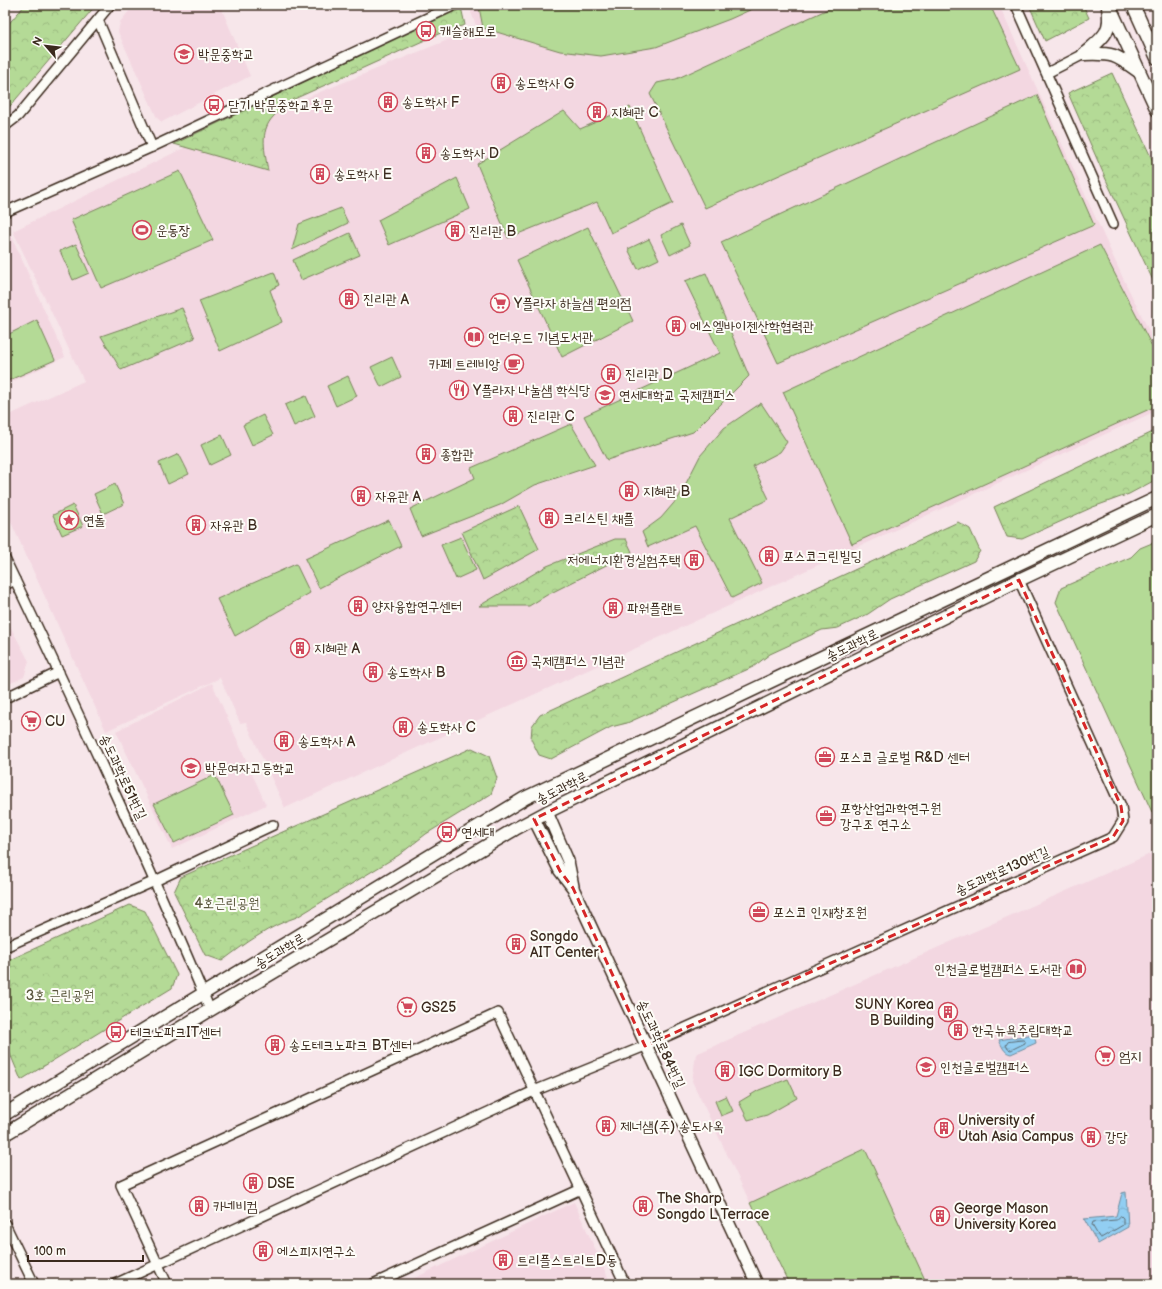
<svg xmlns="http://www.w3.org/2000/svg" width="1162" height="1289" font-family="'Balsamiq Sans','Poor Story',sans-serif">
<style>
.built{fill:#f3d7e1}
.green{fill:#b4da96;stroke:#78825a}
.forest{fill:url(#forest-crowns);stroke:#78825a}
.water{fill:url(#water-ripples);stroke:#6f8c9d}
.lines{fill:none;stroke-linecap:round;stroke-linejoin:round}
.shore{stroke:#5e6c73;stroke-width:1}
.minor-casing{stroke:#3b2a1e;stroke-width:12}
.tertiary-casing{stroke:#3b2a1e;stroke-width:14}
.secondary-casing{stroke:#3b2a1e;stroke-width:15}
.minor{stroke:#fdfcf7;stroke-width:9}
.tertiary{stroke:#fdfcf7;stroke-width:11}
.secondary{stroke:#fdfcf7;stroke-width:12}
.marked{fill:none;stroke:#d62828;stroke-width:3;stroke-dasharray:8 5;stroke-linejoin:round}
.labels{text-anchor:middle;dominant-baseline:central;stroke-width:4;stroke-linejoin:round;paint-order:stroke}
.poi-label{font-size:14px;fill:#3b2a1e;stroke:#fdfcf7;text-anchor:start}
.street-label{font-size:14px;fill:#3b2a1e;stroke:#fdfcf7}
.park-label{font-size:14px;fill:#59563c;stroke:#fdfcf7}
</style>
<defs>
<pattern id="forest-crowns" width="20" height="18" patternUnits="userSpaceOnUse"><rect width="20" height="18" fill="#b4da96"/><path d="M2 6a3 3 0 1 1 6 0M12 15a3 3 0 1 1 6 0" fill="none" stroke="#9cbb81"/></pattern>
<pattern id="water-ripples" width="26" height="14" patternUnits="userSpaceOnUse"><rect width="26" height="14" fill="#92cef2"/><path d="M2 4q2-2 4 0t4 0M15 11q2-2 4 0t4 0" fill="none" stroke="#7fb1cf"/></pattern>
</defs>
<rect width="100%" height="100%" fill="#f7e6ea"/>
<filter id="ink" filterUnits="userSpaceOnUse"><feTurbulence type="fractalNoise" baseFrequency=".025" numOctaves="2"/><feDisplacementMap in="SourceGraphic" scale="8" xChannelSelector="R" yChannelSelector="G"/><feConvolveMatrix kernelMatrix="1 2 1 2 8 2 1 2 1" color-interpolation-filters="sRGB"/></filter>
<g filter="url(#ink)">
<!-- built -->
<g class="built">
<path d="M134 5H220L250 76 162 122 157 118 118 32 120 22Z"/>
<path d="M473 5H999L1122 276 1157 347V410L1156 411 285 808 246 722 240 723 220 678 106 731 5 509V417L84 381 13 231 190 145 477 28 469 7Z"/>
<path d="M8 228 65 357 5 385V229Z"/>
<path d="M5 617 29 661 24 677 5 686Z"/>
<path d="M212 683 266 805 172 849 116 731Z"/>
<path d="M1157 851V1284H789L692 1081 696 1054Z"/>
<path d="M574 1202 611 1284H402Z"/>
</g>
<!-- green -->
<g class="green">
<path d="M488 5H761L730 19 656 47 601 56 560 51 483 28 479 7Z"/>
<path d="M837 5H990L1020 69 705 208 650 94 657 83 676 79Z"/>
<path d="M1037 95 1094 225 778 363 721 242Z"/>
<path d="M630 107 673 203 611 233 597 202 508 238 477 164 564 111 580 129Z"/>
<path d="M180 171 213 240 101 288 71 220Z"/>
<path d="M457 178 470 209 389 245 378 220Z"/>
<path d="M341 208 348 223 292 250 299 224Z"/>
<path d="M681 225 690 245 670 255 661 235Z"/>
<path d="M588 227 633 321 562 357 517 260Z"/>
<path d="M350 233 360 255 301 280 293 260Z"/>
<path d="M649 239 659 259 638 269 628 249Z"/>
<path d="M76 244 89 273 73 280 60 251Z"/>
<path d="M1100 245 1157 356V403L1154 407 852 544 783 392Z"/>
<path d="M274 272 279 285 270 290 282 322 220 351 199 301Z"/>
<path d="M706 273 749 376 693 432 607 460 584 416 720 353 685 281Z"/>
<path d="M37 320 55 360 5 382V336Z"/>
<path d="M392 357 401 377 381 387 371 367Z"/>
<path d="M348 376 357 396 336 406 327 386Z"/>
<path d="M306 396 315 416 294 426 285 405Z"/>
<path d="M761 403 787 442 780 452 753 466 769 499 730 518 762 583 732 598 695 526 648 547 642 532 661 518 679 497 700 456 724 428Z"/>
<path d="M263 415 273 435 252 445 243 425Z"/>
<path d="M571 424 595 465 535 485 500 505 421 536 410 509 475 478 471 468Z"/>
<path d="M222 435 231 455 210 465 201 445Z"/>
<path d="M179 454 189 474 168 484 159 463Z"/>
<path d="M115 484 124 504 103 514 94 494Z"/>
<path d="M73 505 83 526 62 535 53 515Z"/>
<path d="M389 520 401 546 319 588 305 559Z"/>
<path d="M461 537 476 570 456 579 441 545Z"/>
<path d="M1157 541V823L1056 602 1061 588 1131 557 1140 548Z"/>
<path d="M296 564 310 593 235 636 217 599Z"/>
<path d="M215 775 234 815 174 843 154 804Z"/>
<path d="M788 1079 797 1098 767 1115 748 1120 739 1102 759 1090Z"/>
<path d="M726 1096 733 1111 721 1116 715 1101Z"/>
<path d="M865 1149 927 1284H789L750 1203Z"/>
</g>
<!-- forest -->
<g class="forest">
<path d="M25 5H96L5 112V28Z"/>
<path d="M1029 5H1083L1089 18 1045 41Z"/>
<path d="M461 7 465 25 445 31 292 100C286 105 278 111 273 117 259 132 265 152 268 171L174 144Z"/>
<path d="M1112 73 1157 170V289L1108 184 1068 93Z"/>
<path d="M182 308 195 338 121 370 101 336Z"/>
<path d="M1157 430V479L1129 494 1093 507 1022 539 1007 537 994 507Z"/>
<path d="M519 506 539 549 483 580 462 532Z"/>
<path d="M958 522 970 529 980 551 974 561 890 599 868 614 838 628 822 630 770 654 753 667 627 723 611 727 551 759 539 755 531 739 532 726 540 715Z"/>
<path d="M615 539H626L632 552 547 595 529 606H479L547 566Z"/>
<path d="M472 748 489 756 497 778 491 794 426 834 399 855 297 917C269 926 246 943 222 961L205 955 174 892 181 877Z"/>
<path d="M130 905 145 911 177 975 172 988 21 1080 5 1042V962Z"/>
</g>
<!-- water -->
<g class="water">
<path d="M1034 1034 1036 1043 1011 1054C1004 1053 1002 1046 999 1040Z"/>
<path d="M1126 1192 1128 1227 1098 1244 1084 1219 1116 1216 1122 1193Z"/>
</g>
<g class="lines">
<!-- shore -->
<g class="shore">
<path d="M1023 1040 1025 1041V1043L1011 1050 1008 1049 1006 1045 1008 1042Z"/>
<path d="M1121 1216 1123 1218V1225L1101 1238 1099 1237 1092 1225 1093 1222 1116 1220Z"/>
</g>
<!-- minor casing -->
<g class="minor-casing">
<g id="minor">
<path d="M1016 5 1113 224"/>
<path d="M98 20 152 147"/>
<path d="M1047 73 1084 54"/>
<path d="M5 126 18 116 110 5"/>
<path d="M5 212 152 147 455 5"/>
<path d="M5 559C76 708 146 857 210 1010"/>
<path d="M5 585 15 580"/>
<path d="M5 698 59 672"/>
<path d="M5 947 155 881 273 825"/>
<path d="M5 1224 34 1284"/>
<path d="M115 1284 534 1091 645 1046 1113 837 1123 821 1121 806 1019 580"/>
<path d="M167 1284 121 1185 498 1013 625 1284"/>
<path d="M373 1284 581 1189"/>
</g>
</g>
<!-- tertiary casing -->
<g class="tertiary-casing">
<g id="tertiary">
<path d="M547 812 568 861 573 886"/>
<path d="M534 819 560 871 573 888 757 1284"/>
</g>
</g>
<!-- secondary casing -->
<g class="secondary-casing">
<g id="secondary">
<path d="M1109 5 1157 110"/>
<path d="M1133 5 1157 58"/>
<path d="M1084 54C1113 53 1115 54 1138 71"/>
<path d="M1084 54C1101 39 1113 33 1108 8"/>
<path d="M5 1114 525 798 1157 498"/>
<path d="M5 1134 210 1010 515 829 547 812 1019 580 1157 515"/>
</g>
</g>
<!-- minor -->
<use href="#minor" class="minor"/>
<!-- tertiary -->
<use href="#tertiary" class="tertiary"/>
<!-- secondary -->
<use href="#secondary" class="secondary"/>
</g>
</g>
<!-- marked area -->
<path class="marked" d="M1019 580 1121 806 1123 821 1113 837 645 1046 573 888 560 871 534 819Z"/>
<!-- icons -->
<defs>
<g id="bus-ring" transform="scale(1)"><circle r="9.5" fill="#fdfcf7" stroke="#d1495b" stroke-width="1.5"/><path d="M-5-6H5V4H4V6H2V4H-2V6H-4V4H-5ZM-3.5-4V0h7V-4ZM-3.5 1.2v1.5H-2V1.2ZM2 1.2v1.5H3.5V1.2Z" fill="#d1495b"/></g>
<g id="school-ring" transform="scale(1)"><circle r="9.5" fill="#fdfcf7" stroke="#d1495b" stroke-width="1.5"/><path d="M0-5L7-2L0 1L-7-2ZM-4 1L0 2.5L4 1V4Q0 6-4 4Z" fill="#d1495b"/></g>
<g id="building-ring" transform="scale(1)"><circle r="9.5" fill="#fdfcf7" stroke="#d1495b" stroke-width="1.5"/><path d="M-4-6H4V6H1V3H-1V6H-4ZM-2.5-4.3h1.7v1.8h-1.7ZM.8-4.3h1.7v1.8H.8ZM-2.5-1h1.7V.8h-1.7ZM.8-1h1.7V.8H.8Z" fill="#d1495b"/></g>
<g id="stadium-ring" transform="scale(1)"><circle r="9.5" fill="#fdfcf7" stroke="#d1495b" stroke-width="1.5"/><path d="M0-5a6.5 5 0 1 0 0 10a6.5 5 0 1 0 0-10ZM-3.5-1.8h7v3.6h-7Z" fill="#d1495b"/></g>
<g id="supermarket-ring" transform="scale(1)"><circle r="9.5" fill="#fdfcf7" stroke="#d1495b" stroke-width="1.5"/><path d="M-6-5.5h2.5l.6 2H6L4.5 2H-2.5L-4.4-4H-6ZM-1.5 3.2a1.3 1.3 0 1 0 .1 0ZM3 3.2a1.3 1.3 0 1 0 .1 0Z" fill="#d1495b"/></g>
<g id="library-ring" transform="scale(1)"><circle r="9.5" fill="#fdfcf7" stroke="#d1495b" stroke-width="1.5"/><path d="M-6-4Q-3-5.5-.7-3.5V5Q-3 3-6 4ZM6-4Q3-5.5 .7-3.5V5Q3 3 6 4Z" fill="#d1495b"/></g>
<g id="cafe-ring" transform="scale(1)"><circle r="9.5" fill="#fdfcf7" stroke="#d1495b" stroke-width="1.5"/><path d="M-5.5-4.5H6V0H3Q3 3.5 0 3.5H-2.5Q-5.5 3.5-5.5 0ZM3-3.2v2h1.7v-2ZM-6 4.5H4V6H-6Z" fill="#d1495b"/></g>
<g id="restaurant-ring" transform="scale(1)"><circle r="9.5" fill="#fdfcf7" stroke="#d1495b" stroke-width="1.5"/><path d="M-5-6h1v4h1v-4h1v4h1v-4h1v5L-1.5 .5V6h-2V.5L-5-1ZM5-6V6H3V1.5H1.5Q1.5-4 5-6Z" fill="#d1495b"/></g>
<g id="university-ring" transform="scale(1)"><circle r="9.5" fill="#fdfcf7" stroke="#d1495b" stroke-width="1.5"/><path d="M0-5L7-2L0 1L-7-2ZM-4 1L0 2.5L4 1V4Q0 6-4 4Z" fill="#d1495b"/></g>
<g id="sight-ring" transform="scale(1)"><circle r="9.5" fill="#fdfcf7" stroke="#d1495b" stroke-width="1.5"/><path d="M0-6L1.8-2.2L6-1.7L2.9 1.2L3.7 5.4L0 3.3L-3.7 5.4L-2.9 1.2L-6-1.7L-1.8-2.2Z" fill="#d1495b"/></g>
<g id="museum-ring" transform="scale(1)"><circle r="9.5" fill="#fdfcf7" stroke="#d1495b" stroke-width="1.5"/><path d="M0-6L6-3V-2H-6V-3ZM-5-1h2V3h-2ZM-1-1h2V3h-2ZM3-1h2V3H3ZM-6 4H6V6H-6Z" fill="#d1495b"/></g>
<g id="office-ring" transform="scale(1)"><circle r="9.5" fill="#fdfcf7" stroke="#d1495b" stroke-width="1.5"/><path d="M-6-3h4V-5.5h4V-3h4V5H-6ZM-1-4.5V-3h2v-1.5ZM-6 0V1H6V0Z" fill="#d1495b"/></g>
</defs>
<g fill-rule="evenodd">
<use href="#bus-ring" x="426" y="31"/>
<use href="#school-ring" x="184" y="54"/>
<use href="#building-ring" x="501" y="83"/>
<use href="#building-ring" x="388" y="102"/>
<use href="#bus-ring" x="214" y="105"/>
<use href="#building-ring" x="597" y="112"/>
<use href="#building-ring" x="426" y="153"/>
<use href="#building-ring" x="320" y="174"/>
<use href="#stadium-ring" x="142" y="230"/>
<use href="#building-ring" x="455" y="231"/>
<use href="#building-ring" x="349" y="299"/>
<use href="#supermarket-ring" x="500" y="303"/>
<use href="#building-ring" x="676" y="326"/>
<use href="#library-ring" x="474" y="337"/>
<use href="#cafe-ring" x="514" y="364"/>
<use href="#building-ring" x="611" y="374"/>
<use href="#restaurant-ring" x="459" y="390"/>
<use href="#university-ring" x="605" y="395"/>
<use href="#building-ring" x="513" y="416"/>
<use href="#building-ring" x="426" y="454"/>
<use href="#building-ring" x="629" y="491"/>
<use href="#building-ring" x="361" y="496"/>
<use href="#building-ring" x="549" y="518"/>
<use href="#sight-ring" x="69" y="520"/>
<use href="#building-ring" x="196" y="525"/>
<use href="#building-ring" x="769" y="556"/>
<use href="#building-ring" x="694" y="560"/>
<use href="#building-ring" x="358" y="606"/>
<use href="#building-ring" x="613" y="608"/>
<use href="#building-ring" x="300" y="648"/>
<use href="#museum-ring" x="517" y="661"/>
<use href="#building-ring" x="373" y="672"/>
<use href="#supermarket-ring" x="31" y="721"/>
<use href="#building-ring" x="403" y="727"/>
<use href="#building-ring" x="284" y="741"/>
<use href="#office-ring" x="825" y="757"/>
<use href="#school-ring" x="191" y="768"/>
<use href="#office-ring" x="826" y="816"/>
<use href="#bus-ring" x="447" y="832"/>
<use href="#office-ring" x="759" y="912"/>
<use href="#building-ring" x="516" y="944"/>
<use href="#library-ring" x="1076" y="969"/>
<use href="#supermarket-ring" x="407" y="1007"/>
<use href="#building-ring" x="948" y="1012"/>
<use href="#building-ring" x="958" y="1030"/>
<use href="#bus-ring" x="116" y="1032"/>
<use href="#building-ring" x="275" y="1045"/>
<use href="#supermarket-ring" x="1105" y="1056"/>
<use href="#university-ring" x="926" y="1067"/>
<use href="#building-ring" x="725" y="1071"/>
<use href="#building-ring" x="606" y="1126"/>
<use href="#building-ring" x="944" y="1128"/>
<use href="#building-ring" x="1091" y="1137"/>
<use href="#building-ring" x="253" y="1183"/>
<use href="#building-ring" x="199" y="1206"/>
<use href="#building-ring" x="643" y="1206"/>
<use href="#building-ring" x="940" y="1216"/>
<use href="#building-ring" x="263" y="1251"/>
<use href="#building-ring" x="503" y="1260"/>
</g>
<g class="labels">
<!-- poi labels -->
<g class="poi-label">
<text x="440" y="31">캐슬해모로</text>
<text x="198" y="54">박문중학교</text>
<text x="515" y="83">송도학사 G</text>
<text x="402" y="102">송도학사 F</text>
<text x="228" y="105">닫기 박문중학교후문</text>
<text x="611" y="112">지혜관 C</text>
<text x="440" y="153">송도학사 D</text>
<text x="334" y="174">송도학사 E</text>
<text x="156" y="230">운동장</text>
<text x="469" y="231">진리관 B</text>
<text x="363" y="299">진리관 A</text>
<text x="514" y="303">Y플라자 하늘샘 편의점</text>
<text x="690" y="326">에스엘바이젠산학협력관</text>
<text x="488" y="337">언더우드 기념도서관</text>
<text x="500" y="364" text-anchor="end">카페 트레비앙</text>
<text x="625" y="374">진리관 D</text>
<text x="473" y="390">Y플라자 나눌샘 학식당</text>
<text x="619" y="395">연세대학교 국제캠퍼스</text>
<text x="527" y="416">진리관 C</text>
<text x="440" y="454">종합관</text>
<text x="643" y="491">지혜관 B</text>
<text x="375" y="496">자유관 A</text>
<text x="563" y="518">크리스틴 채플</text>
<text x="83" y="520">연돌</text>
<text x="210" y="525">자유관 B</text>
<text x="783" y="556">포스코그린빌딩</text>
<text x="680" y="560" text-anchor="end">저에너지환경실험주택</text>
<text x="372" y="606">양자융합연구센터</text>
<text x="627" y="608">파워플랜트</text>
<text x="314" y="648">지혜관 A</text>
<text x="531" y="661">국제캠퍼스 기념관</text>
<text x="387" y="672">송도학사 B</text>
<text x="45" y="721">CU</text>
<text x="417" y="727">송도학사 C</text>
<text x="298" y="741">송도학사 A</text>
<text x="839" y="757">포스코 글로벌 R&amp;D 센터</text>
<text x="205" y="768">박문여자고등학교</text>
<text x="840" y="808">포항산업과학연구원<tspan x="840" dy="16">강구조 연구소</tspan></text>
<text x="461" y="832">연세대</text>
<text x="773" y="912">포스코 인재창조원</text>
<text x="530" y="936">Songdo<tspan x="530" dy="16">AIT Center</tspan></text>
<text x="1062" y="969" text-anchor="end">인천글로벌캠퍼스 도서관</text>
<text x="934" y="1004" text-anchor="end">SUNY Korea<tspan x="934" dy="16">B Building</tspan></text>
<text x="421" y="1007">GS25</text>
<text x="972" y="1030">한국뉴욕주립대학교</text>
<text x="130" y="1032">테크노파크IT센터</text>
<text x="289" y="1045">송도테크노파크 BT센터</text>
<text x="1119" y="1056">엄지</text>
<text x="940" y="1067">인천글로벌캠퍼스</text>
<text x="739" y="1071">IGC Dormitory B</text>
<text x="958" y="1120">University of<tspan x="958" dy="16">Utah Asia Campus</tspan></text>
<text x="620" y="1126">제너샘(주) 송도사옥</text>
<text x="1105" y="1137">강당</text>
<text x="267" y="1183">DSE</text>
<text x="657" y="1198">The Sharp<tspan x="657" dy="16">Songdo L Terrace</tspan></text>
<text x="213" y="1206">카네비컴</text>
<text x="954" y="1208">George Mason<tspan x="954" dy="16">University Korea</tspan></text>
<text x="277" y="1251">에스피지연구소</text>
<text x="517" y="1260">트리플스트리트D동</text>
</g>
<!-- street labels -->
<g class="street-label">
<text transform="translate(852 645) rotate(-26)">송도과학로</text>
<text transform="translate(123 777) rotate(65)">송도과학로51번길</text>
<text transform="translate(562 788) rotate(-27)">송도과학로</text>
<text transform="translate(1002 871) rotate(-24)">송도과학로130번길</text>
<text transform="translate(280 951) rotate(-31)">송도과학로</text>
<text transform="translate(661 1044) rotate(65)">송도과학로84번길</text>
</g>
<!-- park labels -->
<g class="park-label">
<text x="227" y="903">4호근린공원</text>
<text x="60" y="995">3호 근린공원</text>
</g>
</g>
<!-- margin -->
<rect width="1162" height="1289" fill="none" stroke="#fdfcf7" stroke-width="20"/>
<rect x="10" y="10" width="1142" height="1269" fill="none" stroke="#3b2a1e" stroke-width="1.5" filter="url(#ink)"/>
<!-- north arrow -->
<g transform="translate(46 46) rotate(298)" stroke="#fdfcf7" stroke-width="3" paint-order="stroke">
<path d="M0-3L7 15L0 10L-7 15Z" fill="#3b2a1e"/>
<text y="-6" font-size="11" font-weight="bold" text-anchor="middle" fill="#3b2a1e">N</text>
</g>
<!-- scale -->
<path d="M28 1255v6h115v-6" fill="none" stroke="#3b2a1e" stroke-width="2"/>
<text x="34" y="1255" font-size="12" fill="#3b2a1e" stroke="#fdfcf7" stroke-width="3" paint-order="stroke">100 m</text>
</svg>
